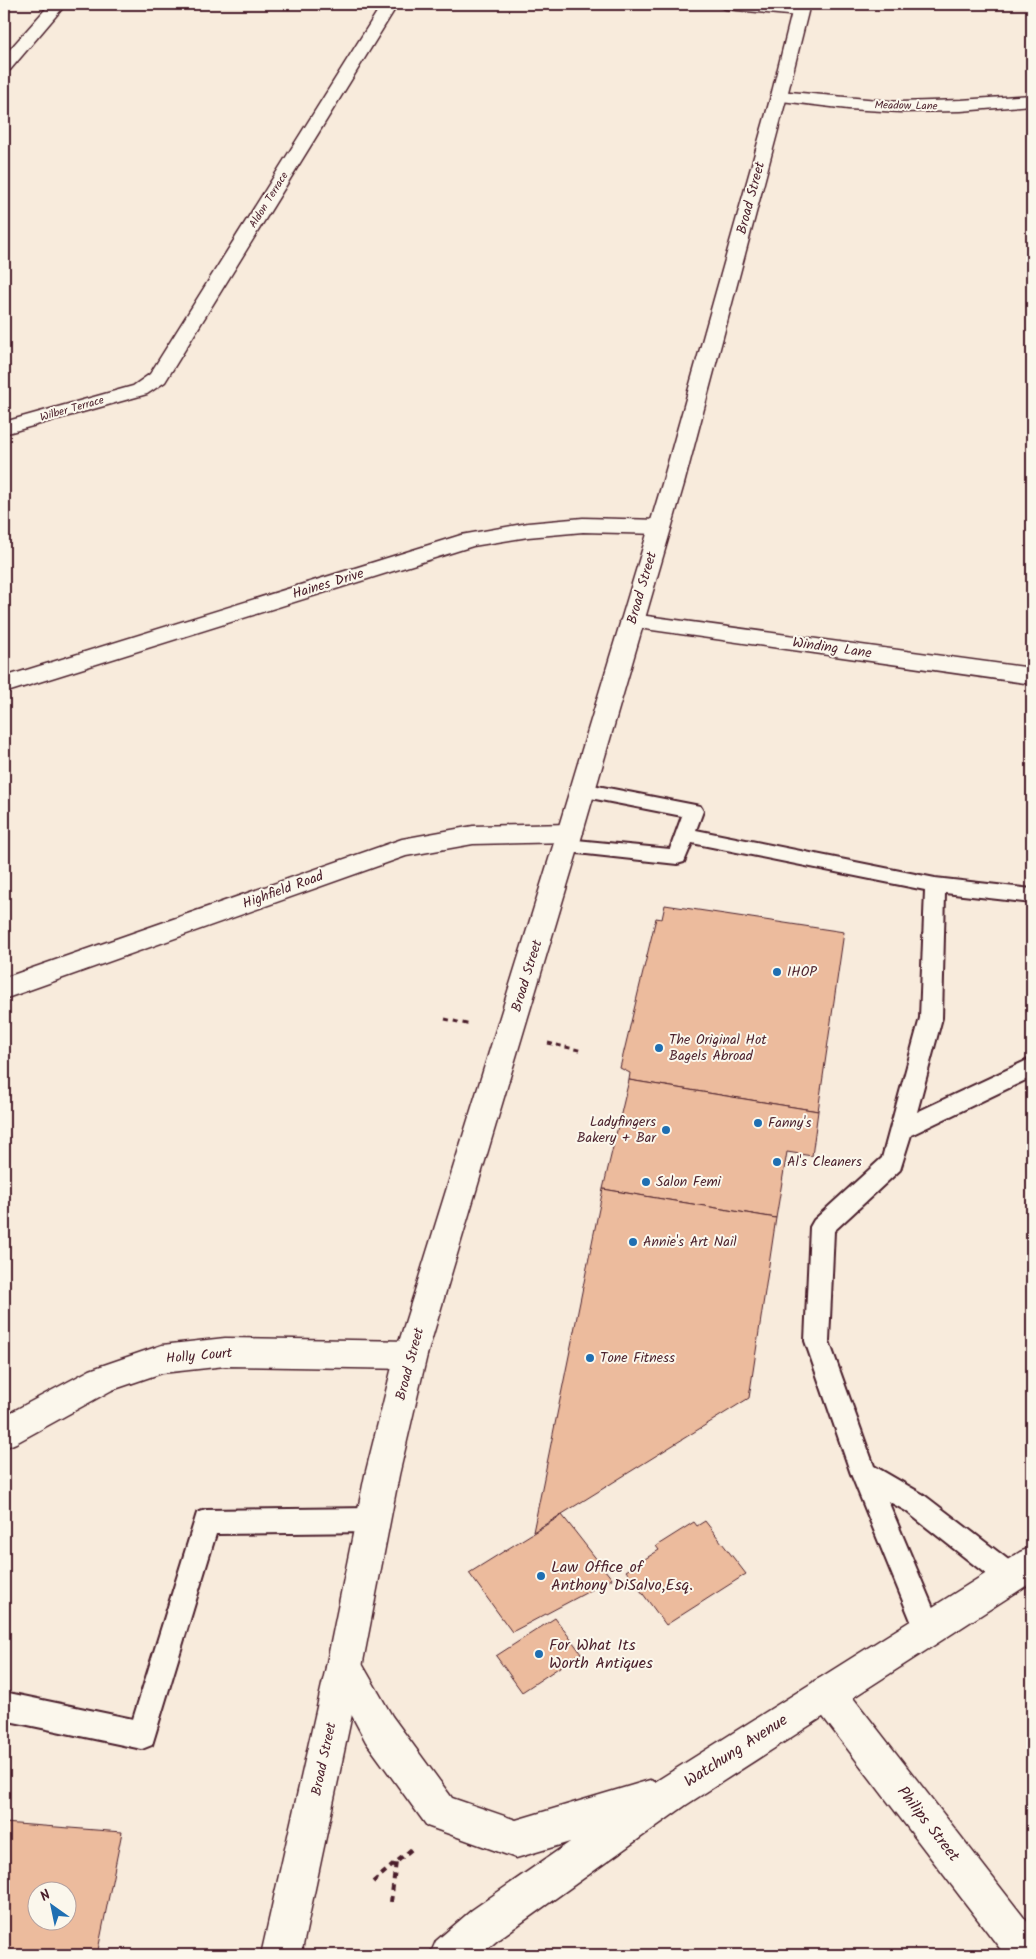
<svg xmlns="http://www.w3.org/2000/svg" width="1036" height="1959" font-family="Kalam,sans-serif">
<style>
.building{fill:#ecbb9d;stroke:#4a1f2b;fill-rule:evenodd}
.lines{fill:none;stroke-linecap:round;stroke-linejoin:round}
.lane-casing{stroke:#4a1f2b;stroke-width:4}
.street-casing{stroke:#4a1f2b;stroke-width:3}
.secondary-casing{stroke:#4a1f2b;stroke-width:3}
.primary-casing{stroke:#4a1f2b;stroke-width:3}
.path-far1{stroke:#4a1f2b;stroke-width:3;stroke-dasharray:5 4;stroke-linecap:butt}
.path{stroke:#4a1f2b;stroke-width:4;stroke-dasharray:6 5;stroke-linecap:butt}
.lane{fill:#fbf7ec;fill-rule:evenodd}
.street{fill:#fbf7ec;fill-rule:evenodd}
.secondary{fill:#fbf7ec;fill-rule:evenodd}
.primary{fill:#fbf7ec;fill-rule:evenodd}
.poi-dot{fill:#1f6fb2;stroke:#fbf7ec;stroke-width:2}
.labels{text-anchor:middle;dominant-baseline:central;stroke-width:4;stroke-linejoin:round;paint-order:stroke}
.far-street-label{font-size:11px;fill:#4a1f2b;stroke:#fbf7ec}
.street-label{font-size:14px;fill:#4a1f2b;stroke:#fbf7ec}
.poi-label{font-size:14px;fill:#4a1f2b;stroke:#fbf7ec;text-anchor:start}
.near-poi-label{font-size:16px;fill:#4a1f2b;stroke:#fbf7ec;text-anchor:start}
.near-street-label{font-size:16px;fill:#4a1f2b;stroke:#fbf7ec}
</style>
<rect width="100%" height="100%" fill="#f8ebdc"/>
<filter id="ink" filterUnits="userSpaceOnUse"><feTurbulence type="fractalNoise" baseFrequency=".02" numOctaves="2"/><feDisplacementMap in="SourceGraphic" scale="10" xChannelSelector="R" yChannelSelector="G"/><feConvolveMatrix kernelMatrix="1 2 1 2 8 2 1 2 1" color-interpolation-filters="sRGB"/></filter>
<g filter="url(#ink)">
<!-- building -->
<g class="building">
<path d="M665 905 844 932 818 1111 629 1080 630 1073 620 1068 656 918 662 919Z"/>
<path d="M629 1080 818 1111 812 1156 787 1152 776 1218 603 1189Z"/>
<path d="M603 1189 776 1218 749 1398 533 1532Z"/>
<path d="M562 1515 612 1579 512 1632 469 1573Z"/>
<path d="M705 1521 746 1574 666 1625 626 1571 659 1550 656 1546 694 1522 697 1526Z"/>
<path d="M555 1618 581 1653 522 1692 496 1656Z"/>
<path d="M4 1823 122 1832 97 1955H4ZM38 1892H68V1922H38Z"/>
</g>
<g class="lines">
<!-- lane casing -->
<g class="lane-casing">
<g id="lane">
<path d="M582 783 700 806 703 811 696 830 935 878 1032 889V903L945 893 942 1018 917 1112 1032 1058V1077L911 1135 900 1170 834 1231 829 1341 874 1466 924 1495 1019 1568 1023 1577 1019 1586 1010 1590 1001 1586 906 1511 888 1501 942 1629 938 1638 928 1642 918 1638 851 1474 805 1341 810 1227 814 1220 882 1158 920 1018 925 890 692 843 684 862 677 864 559 851 556 846 559 841 566 839 670 849 682 816 575 795 572 790 575 785Z"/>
<path d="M373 1508 382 1511 386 1520 382 1529 373 1532 216 1534 152 1745 142 1749 4 1720V1692L133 1719 197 1513 206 1510Z"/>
</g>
</g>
<!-- street casing -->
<g class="street-casing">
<g id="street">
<path d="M50 4H66L10 70 4 71V56Z"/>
<path d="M382 4H398L165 382 147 394 4 434V422L133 386 150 374Z"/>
<path d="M718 4C745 2 778 1 805 8L807 11 805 14 799 16 726 9 720 7Z"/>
<path d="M779 91 900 102 961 100 1032 95V105L961 111 900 112 848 109 773 100 771 96 773 92Z"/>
<path d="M583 518 660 520 668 522 671 527 668 532 660 534 583 532 528 537 473 546 4 693V677L461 535 528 523Z"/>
<path d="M632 614 1032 668V684L624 626 620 621 624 616Z"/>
<path d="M570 824 579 827 583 833 579 839 570 842 473 844 406 856 4 999V978L402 839 473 826Z"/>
<path d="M225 1338 411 1341 422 1345 427 1355 422 1365 411 1369 225 1366 162 1373 112 1390 16 1443 4 1448V1416L90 1370 101 1366 162 1345Z"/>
<path d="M827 1675 840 1681 1032 1928V1955H1005L814 1705 809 1693 814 1681Z"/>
</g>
</g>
<!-- secondary casing -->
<g class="secondary-casing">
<path id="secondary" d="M1032 1547V1582L686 1805 500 1938 480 1955H430L436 1941 472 1910 570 1842 516 1858 427 1826 366 1742 326 1667 331 1655 344 1650 357 1655 392 1716 452 1798 516 1820 650 1780 655 1782 1020 1552Z"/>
</g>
<!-- primary casing -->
<g class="primary-casing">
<path id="primary" d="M794 4H810L787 96 684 484 579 846 427 1355 399 1475 362 1667 301 1955H261L326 1667 365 1475 395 1355 553 846 662 484 771 96Z"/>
</g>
<!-- path-far1 -->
<g class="path-far1">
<path d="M445 1019 471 1025"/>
<path d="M548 1043 583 1051"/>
</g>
<!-- path -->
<g class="path">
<path d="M373 1882 413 1848"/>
<path d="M391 1902 396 1862"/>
</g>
<!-- lane -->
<use href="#lane" class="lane"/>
<!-- street -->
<use href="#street" class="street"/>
<!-- secondary -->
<use href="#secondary" class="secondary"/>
<!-- primary -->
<use href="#primary" class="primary"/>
</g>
</g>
<!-- markers -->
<g class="poi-dot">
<circle cx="777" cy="972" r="5"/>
<circle cx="659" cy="1048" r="5"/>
<circle cx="758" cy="1123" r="5"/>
<circle cx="666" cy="1130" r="5"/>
<circle cx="777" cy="1162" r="5"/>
<circle cx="646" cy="1182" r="5"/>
<circle cx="633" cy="1242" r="5"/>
<circle cx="590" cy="1358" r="5"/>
<circle cx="541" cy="1576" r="5"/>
<circle cx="539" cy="1654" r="5"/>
</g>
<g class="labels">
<!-- far-street labels -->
<g class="far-street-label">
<text transform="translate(906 106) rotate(1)">Meadow Lane</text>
<text transform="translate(269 200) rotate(-58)">Aldon Terrace</text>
<text transform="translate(72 409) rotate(-16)">Wilber Terrace</text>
</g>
<!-- street labels -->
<g class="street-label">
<text transform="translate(751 198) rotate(-75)">Broad Street</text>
<text transform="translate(328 584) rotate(-17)">Haines Drive</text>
<text transform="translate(642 588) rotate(-74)">Broad Street</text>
<text transform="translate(832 648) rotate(8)">Winding Lane</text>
<text transform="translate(283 890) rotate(-20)">Highfield Road</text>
<text transform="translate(527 976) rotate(-73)">Broad Street</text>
<text transform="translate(199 1356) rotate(-5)">Holly Court</text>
<text transform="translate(410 1364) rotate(-75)">Broad Street</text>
<text transform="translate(324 1759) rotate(-78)">Broad Street</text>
</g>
<!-- poi labels -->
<g class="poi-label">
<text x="787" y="972">IHOP</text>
<text x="669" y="1040">The Original Hot<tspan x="669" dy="16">Bagels Abroad</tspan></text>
<text x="656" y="1122" text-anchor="end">Ladyfingers<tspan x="656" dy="16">Bakery + Bar</tspan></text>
<text x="768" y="1123">Fanny's</text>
<text x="787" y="1162">Al's Cleaners</text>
<text x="656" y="1182">Salon Femi</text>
<text x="643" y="1242">Annie's Art Nail</text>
<text x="600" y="1358">Tone Fitness</text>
</g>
<!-- near-poi labels -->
<g class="near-poi-label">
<text x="551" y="1567">Law Office of<tspan x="551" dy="18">Anthony DiSalvo,Esq.</tspan></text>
<text x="549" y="1645">For What Its<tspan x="549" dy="18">Worth Antiques</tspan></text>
</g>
<!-- near-street labels -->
<g class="near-street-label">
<text transform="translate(736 1751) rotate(-33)">Watchung Avenue</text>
<text transform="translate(928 1824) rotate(52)">Philips Street</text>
</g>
</g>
<!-- margin -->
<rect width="1036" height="1959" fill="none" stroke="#fbf7ec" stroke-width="20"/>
<rect x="10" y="10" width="1016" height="1939" fill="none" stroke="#4a1f2b" stroke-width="2" filter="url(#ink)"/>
<!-- north arrow -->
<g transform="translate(52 1906) rotate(327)"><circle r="24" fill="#fbf7ec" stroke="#b4a19f"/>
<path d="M0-4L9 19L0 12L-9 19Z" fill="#1f6fb2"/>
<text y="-8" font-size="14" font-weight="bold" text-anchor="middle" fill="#4a1f2b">N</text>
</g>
</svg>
